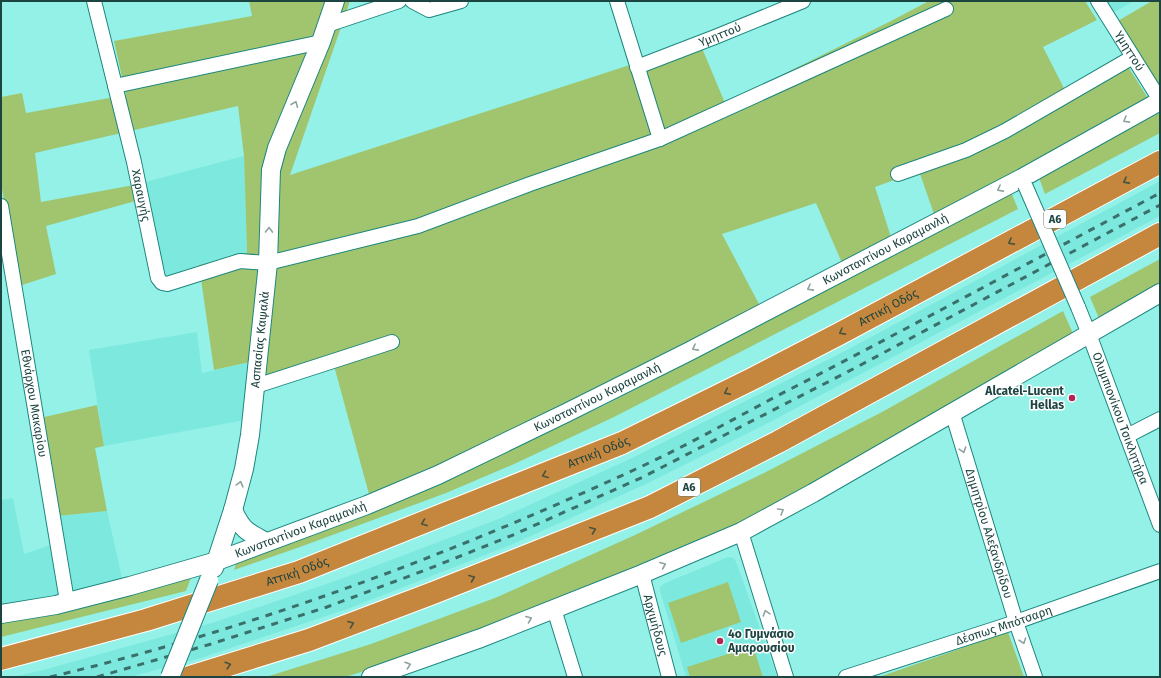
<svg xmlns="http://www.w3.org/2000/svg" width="1161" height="678" font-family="'Fira Sans',sans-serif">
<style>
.built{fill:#7de9de}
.green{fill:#a1c56e}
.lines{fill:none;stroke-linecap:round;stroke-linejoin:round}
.minor-casing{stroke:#1d867e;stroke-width:16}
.tertiary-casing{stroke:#1d867e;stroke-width:20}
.motorway-casing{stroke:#fff;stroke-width:24}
.minor{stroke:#fff;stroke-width:14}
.tertiary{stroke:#fff;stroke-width:18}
.motorway{stroke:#c5863d;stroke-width:22}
.rail{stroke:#3a6f6b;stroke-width:3;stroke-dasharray:7 7;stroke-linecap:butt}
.minor-bridge-casing{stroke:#1d867e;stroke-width:16;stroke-linecap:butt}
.tertiary-bridge-casing{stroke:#1d867e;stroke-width:20;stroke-linecap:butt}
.minor-bridge{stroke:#fff;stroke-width:14}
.tertiary-bridge{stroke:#fff;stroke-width:18}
.oneway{stroke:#8ea2a0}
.oneway2{stroke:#465440}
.poi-dot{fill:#b32353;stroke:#fefefe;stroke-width:1.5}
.labels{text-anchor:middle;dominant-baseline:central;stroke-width:3;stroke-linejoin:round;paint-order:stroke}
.shield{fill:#fefefe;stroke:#607c7a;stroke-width:1}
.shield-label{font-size:11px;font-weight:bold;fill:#1c4441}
.street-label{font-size:12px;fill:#1c4441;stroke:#fefefe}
.poi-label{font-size:12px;font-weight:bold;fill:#1c4441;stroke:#fefefe;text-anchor:end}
</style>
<rect width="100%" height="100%" fill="#93f1e8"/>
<!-- built -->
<g class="built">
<path d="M1103 1H1134L1111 14Z"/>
<path d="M244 156 247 254 199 265 157 280 134 185Z"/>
<path d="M1160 181V216L770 422 646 484 513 544 350 608 201 658 130 677H13L43 670 215 622 341 579 501 518 634 457 847 350Z"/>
<path d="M197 332 202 373 260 360 264 395 262 417 104 446 89 350Z"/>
<path d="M13 498 24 554 63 541 58 516 107 511 123 582 1 610V500Z"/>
<path d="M728 557 734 558 737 564 777 677H686L660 591V587L665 583Z"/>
</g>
<!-- green -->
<g class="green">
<path d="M249 1H350L290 175 642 61 699 41 725 103 889 22 929 1H1085L1097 20 1043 47 1070 100 1127 65 1149 100 934 214 919 171 875 187 891 237 842 263 816 203 722 234 760 306 642 369 370 498 333 362 262 382 260 360 214 370 199 265 247 253 244 156 238 106 35 153 41 202 134 185 139 200 46 226 56 274 19 286 1 183V97L22 93 26 113 126 95 114 41 252 16Z"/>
<path d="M1152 1H1160V88L1116 22Z"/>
<path d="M1159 113 1160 133 1045 194 1039 178Z"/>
<path d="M1011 192 1018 209 614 417 512 465 446 493 300 547 234 570 237 560 442 481 506 452 607 404 810 299Z"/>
<path d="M1160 259V289L1101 323 1090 297Z"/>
<path d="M1063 311 1075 338 720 539 378 667 345 677H266L371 644 495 598 635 535 764 473 882 412Z"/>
<path d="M97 405 104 446 95 448 107 511 58 516 40 418Z"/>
<path d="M192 575 186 591 1 637V621Z"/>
<path d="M728 582 741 622 681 643 668 603Z"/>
<path d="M1008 632 1024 677H879Z"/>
<path d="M753 646 763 677H690L687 667Z"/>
</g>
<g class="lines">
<!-- minor casing -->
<g class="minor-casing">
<g id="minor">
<path id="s1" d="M94 1 134 162 158 278 162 283 167 284 240 261 268 263 418 226 530 184 660 139 946 9"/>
<path d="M412 1 429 10 461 1"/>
<path d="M617 1 660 139"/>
<path id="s2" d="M1098 1 1160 100"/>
<path d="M327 25 399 1"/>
<path id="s3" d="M637 67 715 37 803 1"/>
<path d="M115 86 321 42"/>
<path d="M898 174 966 150 1005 131 1133 57"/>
<path id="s4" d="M1 206 67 601"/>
<path id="s5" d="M1078 307 1089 334 1160 525"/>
<path d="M256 386 392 342"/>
<path id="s6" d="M952 412 1016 622 1035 677"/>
<path d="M1127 436 1160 419"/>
<path d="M741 532 786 677"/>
<path id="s7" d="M642 574 669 677"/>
<path d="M554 609 575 677"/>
<path id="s8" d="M846 677 1016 622 1160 571"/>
</g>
</g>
<!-- tertiary casing -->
<g class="tertiary-casing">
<g id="tertiary">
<path d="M233 510C242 530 247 532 266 542"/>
<path id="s9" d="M214 568 233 510 244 469 250 435 268 263 271 170 277 148 321 42 335 1"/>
<path id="s10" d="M1 614 56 605 130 586 217 561 367 505 438 475 566 413 688 352 1022 178 1160 101"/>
<path d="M371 677 481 638 642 574 741 532 813 493 1160 293"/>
</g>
</g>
<!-- motorway casing -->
<g class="motorway-casing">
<g id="motorway">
<path id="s11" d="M1 659 146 620 299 572 622 443 750 380 839 334 1160 162"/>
<path d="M190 677 309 640 433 593 650 507 778 442 1160 234"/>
</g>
</g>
<!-- minor -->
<use href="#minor" class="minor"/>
<!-- tertiary -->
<use href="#tertiary" class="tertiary"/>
<!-- motorway -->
<use href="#motorway" class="motorway"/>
<!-- rail -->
<g class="rail">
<path d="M50 677C252 629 447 556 636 469 684 447 730 421 777 396 905 330 1032 261 1160 193"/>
<path d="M97 677 211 644 327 607 428 569 513 535 643 477 855 368 1160 205"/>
</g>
<!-- minor-bridge casing -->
<g class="minor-bridge-casing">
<path id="minor-bridge" d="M1025 185 1078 307"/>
</g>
<!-- tertiary-bridge casing -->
<g class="tertiary-bridge-casing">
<path id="tertiary-bridge" d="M170 677 209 580"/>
</g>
<!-- minor-bridge -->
<use href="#minor-bridge" class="minor-bridge"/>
<!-- tertiary-bridge -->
<use href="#tertiary-bridge" class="tertiary-bridge"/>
</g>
<!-- one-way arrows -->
<defs><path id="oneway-chevron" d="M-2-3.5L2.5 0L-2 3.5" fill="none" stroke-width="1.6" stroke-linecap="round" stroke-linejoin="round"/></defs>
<g class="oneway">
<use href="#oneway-chevron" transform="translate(295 104) rotate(-68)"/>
<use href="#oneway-chevron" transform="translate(1126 120) rotate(151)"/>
<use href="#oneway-chevron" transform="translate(1000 189) rotate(152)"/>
<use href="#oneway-chevron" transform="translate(269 230) rotate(-89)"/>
<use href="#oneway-chevron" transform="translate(810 288) rotate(152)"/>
<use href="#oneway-chevron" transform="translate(695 348) rotate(152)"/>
<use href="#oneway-chevron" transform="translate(963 450) rotate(73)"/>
<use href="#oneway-chevron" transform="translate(240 484) rotate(-75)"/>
<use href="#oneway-chevron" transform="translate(781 511) rotate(-30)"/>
<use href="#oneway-chevron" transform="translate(663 565) rotate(-23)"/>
<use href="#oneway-chevron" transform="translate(766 613) rotate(-107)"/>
<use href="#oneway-chevron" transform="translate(529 619) rotate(-21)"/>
<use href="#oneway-chevron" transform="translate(1023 641) rotate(71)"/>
<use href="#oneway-chevron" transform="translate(408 665) rotate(-19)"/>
</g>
<g class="oneway2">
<use href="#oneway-chevron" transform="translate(1126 181) rotate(152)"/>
<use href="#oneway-chevron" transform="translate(1011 242) rotate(152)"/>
<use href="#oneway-chevron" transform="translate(842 332) rotate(152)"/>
<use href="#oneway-chevron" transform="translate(727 392) rotate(154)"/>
<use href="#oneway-chevron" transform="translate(545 475) rotate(158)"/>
<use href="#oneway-chevron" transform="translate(424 523) rotate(158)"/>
<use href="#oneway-chevron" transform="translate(593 530) rotate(-22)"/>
<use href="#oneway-chevron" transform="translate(472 578) rotate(-22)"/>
<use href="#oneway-chevron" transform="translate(351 624) rotate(-21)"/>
<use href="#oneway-chevron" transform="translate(228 665) rotate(-17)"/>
</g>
<!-- markers -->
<g class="poi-dot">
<circle cx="1072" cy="398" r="4"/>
<circle cx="720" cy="641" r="4"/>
</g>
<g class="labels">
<!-- shield labels -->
<g class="shield">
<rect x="1044" y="210" width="22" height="18" rx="3"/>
<rect x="678" y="478" width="22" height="18" rx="3"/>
</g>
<g class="shield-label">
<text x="1055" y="219">Α6</text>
<text x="689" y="487">Α6</text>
</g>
<!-- street labels -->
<g class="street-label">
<text stroke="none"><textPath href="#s3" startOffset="89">Υμηττού</textPath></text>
<text stroke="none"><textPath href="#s2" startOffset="59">Υμηττού</textPath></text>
<text stroke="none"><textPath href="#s1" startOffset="200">Χαραυγής</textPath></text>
<text stroke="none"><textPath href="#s10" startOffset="961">Κωνσταντίνου Καραμανλή</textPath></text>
<text stroke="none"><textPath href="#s11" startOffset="957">Αττική Οδός</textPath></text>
<text stroke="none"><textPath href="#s9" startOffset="234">Ασπασίας Καψαλά</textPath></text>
<text stroke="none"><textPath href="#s10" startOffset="637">Κωνσταντίνου Καραμανλή</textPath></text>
<text stroke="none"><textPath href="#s4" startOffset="200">Εθνάρχου Μακαρίου</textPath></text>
<text stroke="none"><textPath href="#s5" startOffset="119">Ολυμπιονίκου Τσικλητήρα</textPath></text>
<text stroke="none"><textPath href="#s11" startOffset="633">Αττική Οδός</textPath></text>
<text stroke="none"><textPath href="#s10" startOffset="312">Κωνσταντίνου Καραμανλή</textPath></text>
<text stroke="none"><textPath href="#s6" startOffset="127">Δημητρίου Αλεξανδρίδου</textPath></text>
<text stroke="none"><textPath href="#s11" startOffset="309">Αττική Οδός</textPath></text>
<text stroke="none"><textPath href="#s7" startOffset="53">Αρχιμήδους</textPath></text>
<text stroke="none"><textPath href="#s8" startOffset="166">Δέσπως Μπότσαρη</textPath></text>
</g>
<!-- poi labels -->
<g class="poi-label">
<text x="1064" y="391">Alcatel-Lucent<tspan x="1064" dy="14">Hellas</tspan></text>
<text x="728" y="634" text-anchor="start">4ο Γυμνάσιο<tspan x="728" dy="14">Αμαρουσίου</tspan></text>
</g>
</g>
<!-- border -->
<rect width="1161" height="678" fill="none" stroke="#1c4441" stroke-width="4"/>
</svg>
